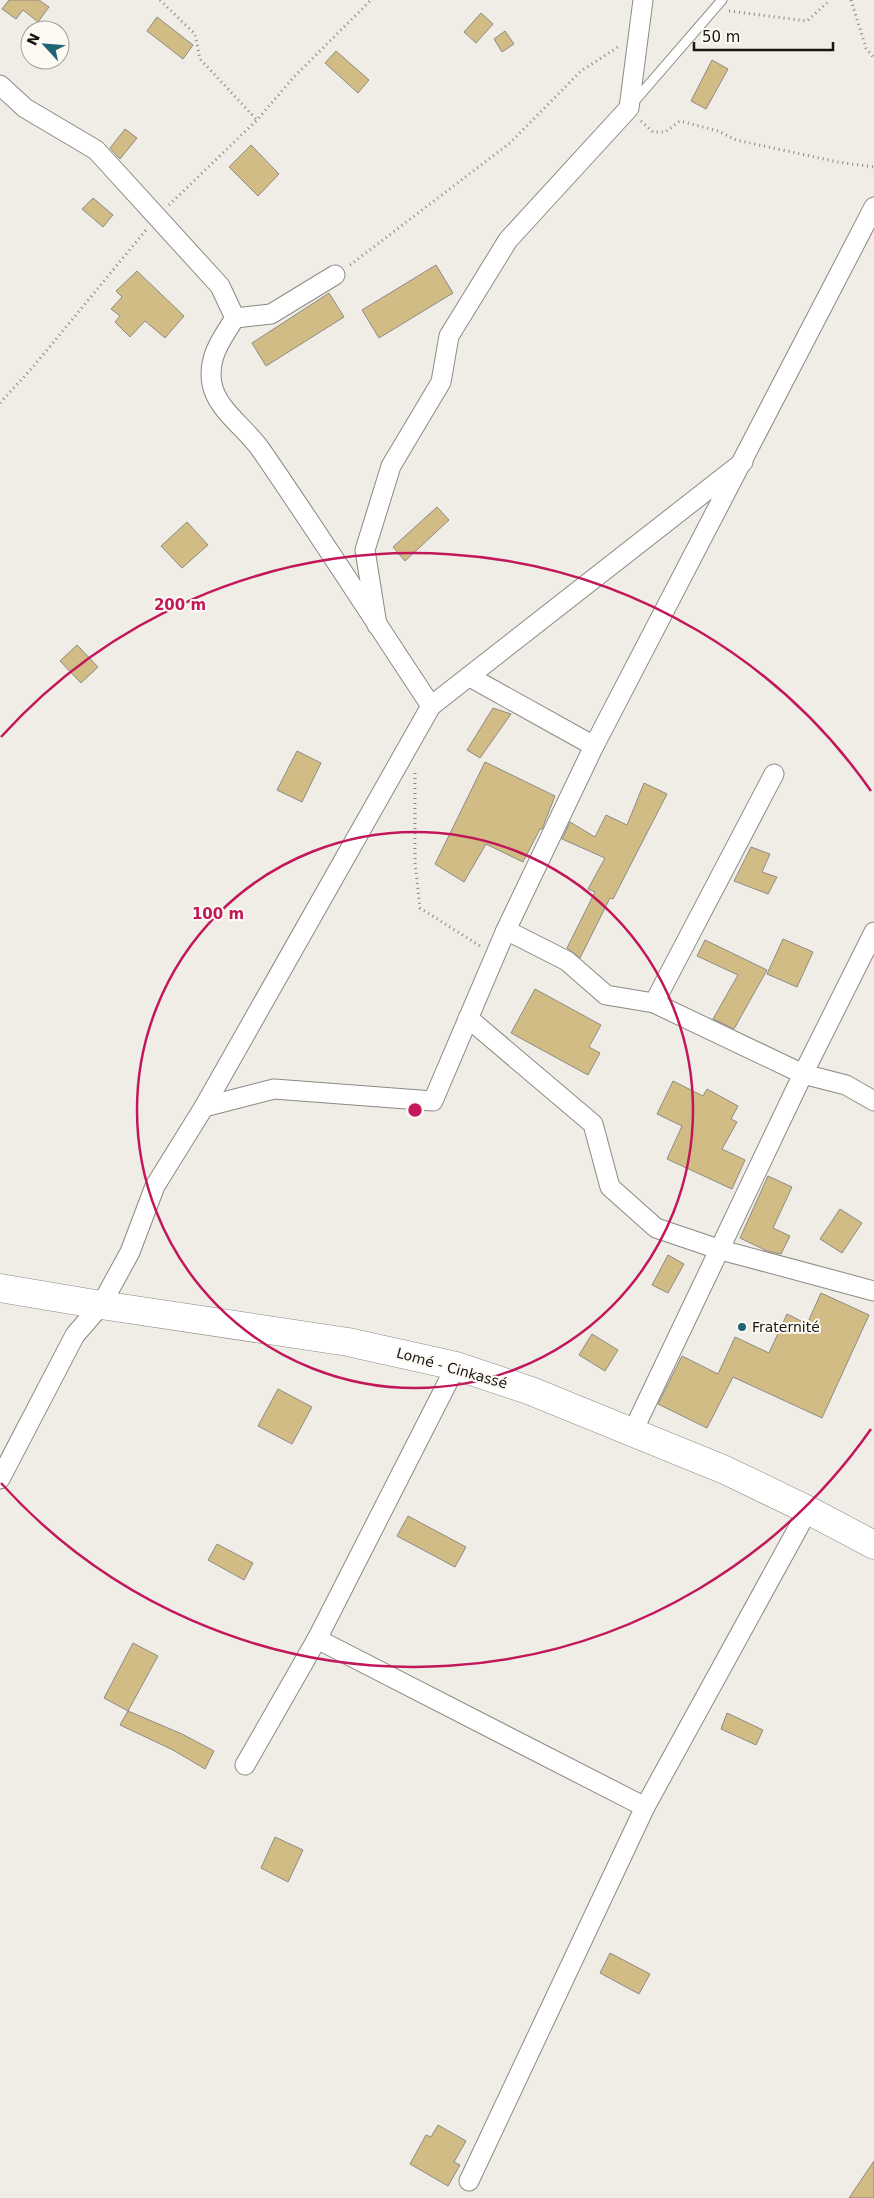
<svg xmlns="http://www.w3.org/2000/svg" width="874" height="2198" font-family="'DejaVu Sans',sans-serif">
<style>
.building{fill:#d2bc85;stroke:#8e8b85}
.lines{fill:none;stroke-linecap:round;stroke-linejoin:round}
.service-casing{stroke:#8b8982;stroke-width:11}
.minor-casing{stroke:#8b8982;stroke-width:21}
.trunk-casing{stroke:#8b8982;stroke-width:29}
.path{stroke:#888681;stroke-width:3;stroke-dasharray:1 4;stroke-linecap:butt}
.service{stroke:#fff;stroke-width:9}
.minor{stroke:#fff;stroke-width:19}
.trunk{stroke:#fff;stroke-width:28}
.ring{fill:none;stroke:#c2185b;stroke-width:2.5}
.poi-dot{fill:#216476;stroke:#fdfaf3;stroke-width:2}
.labels{text-anchor:middle;dominant-baseline:central;stroke-width:4;stroke-linejoin:round;paint-order:stroke}
.poi-label{font-size:14px;fill:#171613;stroke:#fdfaf3;text-anchor:start}
.street-label{font-size:14px;fill:#171613;stroke:#fdfaf3}
.centre{fill:#c2185b;stroke:#fdfaf3;stroke-width:2.5}
.ring-label{font-size:15px;text-anchor:middle;font-weight:bold;fill:#c2185b;stroke:#fdfaf3;stroke-width:4;stroke-linejoin:round;paint-order:stroke}
</style>
<rect width="100%" height="100%" fill="#f0ede6"/>
<!-- building -->
<g class="building">
<path d="M9 0H39L49 7 38 22 23 10 16 19 2 9Z"/>
<path d="M481 13 493 24 476 43 464 32Z"/>
<path d="M157 17 193 45 183 59 147 31Z"/>
<path d="M505 31 514 44 502 52 494 39Z"/>
<path d="M336 51 369 80 358 93 325 63Z"/>
<path d="M712 60 728 69 706 109 691 101Z"/>
<path d="M125 129 137 138 120 159 110 148Z"/>
<path d="M251 145 279 174 258 196 229 167Z"/>
<path d="M93 198 113 215 103 227 82 209Z"/>
<path d="M436 265 453 293 379 338 362 310Z"/>
<path d="M137 271 184 316 165 338 145 321 130 337 115 322 120 316 111 309 122 297 116 291Z"/>
<path d="M329 293 344 317 266 366 252 343Z"/>
<path d="M437 507 449 520 405 561 393 547Z"/>
<path d="M187 522 208 545 182 568 161 546Z"/>
<path d="M77 645 98 667 81 683 60 661Z"/>
<path d="M493 708 511 714 480 758 467 750Z"/>
<path d="M297 751 321 763 302 802 277 790Z"/>
<path d="M485 762 555 796 542 829H540L523 862 486 844 464 882 435 864Z"/>
<path d="M644 783 667 794 613 899 610 898 580 958 567 948 595 892 588 889 605 858 562 839 570 822 595 837 606 815 627 825Z"/>
<path d="M751 847 770 854 762 872 777 877 768 894 734 881Z"/>
<path d="M783 939 813 952 797 987 767 974Z"/>
<path d="M705 940 767 970 734 1029 713 1019 738 975 697 956Z"/>
<path d="M535 989 601 1025 589 1047 600 1053 588 1075 511 1033Z"/>
<path d="M673 1081 703 1096 707 1089 738 1106 731 1119 737 1122 722 1149 745 1160 732 1189 667 1159 682 1126 657 1114Z"/>
<path d="M768 1176 792 1187 773 1228 790 1236 781 1254 767 1251 740 1238Z"/>
<path d="M840 1209 862 1223 842 1253 820 1239Z"/>
<path d="M668 1255 684 1264 668 1293 652 1285Z"/>
<path d="M821 1293 869 1315 822 1418 733 1377 707 1428 658 1404 682 1356 718 1374 735 1337 769 1353 787 1314 807 1324Z"/>
<path d="M592 1334 618 1350 605 1371 579 1355Z"/>
<path d="M278 1389 312 1407 292 1444 258 1426Z"/>
<path d="M408 1516 466 1547 455 1567 397 1536Z"/>
<path d="M217 1544 253 1563 244 1580 208 1560Z"/>
<path d="M133 1643 158 1656 128 1711 104 1698Z"/>
<path d="M128 1711 182 1734 214 1751 205 1769 173 1750 120 1725Z"/>
<path d="M727 1713 763 1730 756 1745 721 1729Z"/>
<path d="M275 1837 303 1850 288 1882 261 1868Z"/>
<path d="M610 1953 650 1974 639 1994 600 1973Z"/>
<path d="M438 2125 466 2141 454 2162 460 2165 448 2186 410 2164 426 2135 431 2137Z"/>
<path d="M874 2161V2198H849Z"/>
</g>
<g class="lines">
<!-- service casing -->
<g class="service-casing">
<path id="service" d="M632 104 722 0"/>
</g>
<!-- minor casing -->
<g class="minor-casing">
<g id="minor">
<path d="M0 85 25 108 96 150 220 286 235 318"/>
<path d="M335 275 271 314 235 318C222 338 207 358 212 384 217 410 246 428 261 450 319 534 374 620 431 706"/>
<path d="M377 625 365 550 391 466 441 382 449 336 508 240 629 108 643 0"/>
<path d="M470 677 594 746"/>
<path d="M506 930 567 961 606 995 654 1003 803 1074 846 1085 874 1101"/>
<path d="M654 1003 774 774"/>
<path d="M468 1018 593 1124 610 1187 656 1228 721 1250 874 1291"/>
<path d="M204 1107 274 1089 433 1101 506 930 594 746 874 207"/>
<path d="M633 1431 803 1074 874 932"/>
<path d="M0 1479 75 1335 101 1305 130 1252 155 1186 204 1107 431 706 743 462"/>
<path d="M317 1639 645 1807 469 2181"/>
<path d="M245 1765 317 1639 456 1366"/>
<path d="M645 1807 808 1510"/>
</g>
</g>
<!-- trunk casing -->
<g class="trunk-casing">
<path id="trunk" d="M0 1288 101 1305 348 1342 456 1366 531 1391 725 1470 808 1510 874 1545"/>
</g>
<!-- path -->
<g class="path">
<path d="M160 0 195 34 200 59 257 120"/>
<path d="M851 0 866 48 874 58"/>
<path d="M729 11 807 21 830 0"/>
<path d="M641 121 653 132H665L680 121 718 131 736 140 838 162 874 167"/>
<path d="M169 205 257 120 293 78 371 0"/>
<path d="M350 265 510 143 581 71 618 47"/>
<path d="M0 403 33 367 146 230"/>
<path d="M415 773V863L420 908 480 946"/>
</g>
<!-- service -->
<use href="#service" class="service"/>
<!-- minor -->
<use href="#minor" class="minor"/>
<!-- trunk -->
<use href="#trunk" class="trunk"/>
</g>
<!-- distance rings -->
<g class="ring">
<circle cx="415" cy="1110" r="278"/>
<path d="M871 1429A557 557 0 0 1 1 1483M1 737A557 557 0 0 1 871 791"/>
</g>
<!-- markers -->
<circle class="poi-dot" cx="742" cy="1327" r="5"/>
<g class="labels">
<!-- poi labels -->
<g class="poi-label">
<text x="752" y="1327">Fraternité</text>
</g>
<!-- street labels -->
<g class="street-label">
<text transform="translate(452 1368) rotate(16)">Lomé - Cinkassé</text>
</g>
</g>
<circle cx="415" cy="1110" r="8" class="centre"/>
<g class="ring-label">
<text x="180" y="610">200 m</text>
<text x="218" y="919">100 m</text>
</g>
<!-- north arrow -->
<g transform="translate(45 45) rotate(296)"><circle r="24" fill="#fdfaf3" stroke="#a19f99"/>
<path d="M0-4L9 19L0 12L-9 19Z" fill="#216476"/>
<text y="-8" font-size="14" font-weight="bold" text-anchor="middle" fill="#171613">N</text>
</g>
<!-- scale -->
<path d="M694 42v8h139v-8" fill="none" stroke="#171613" stroke-width="2.5"/>
<text x="702" y="42" font-size="15" fill="#171613" stroke="#fdfaf3" stroke-width="4" paint-order="stroke">50 m</text>
</svg>
